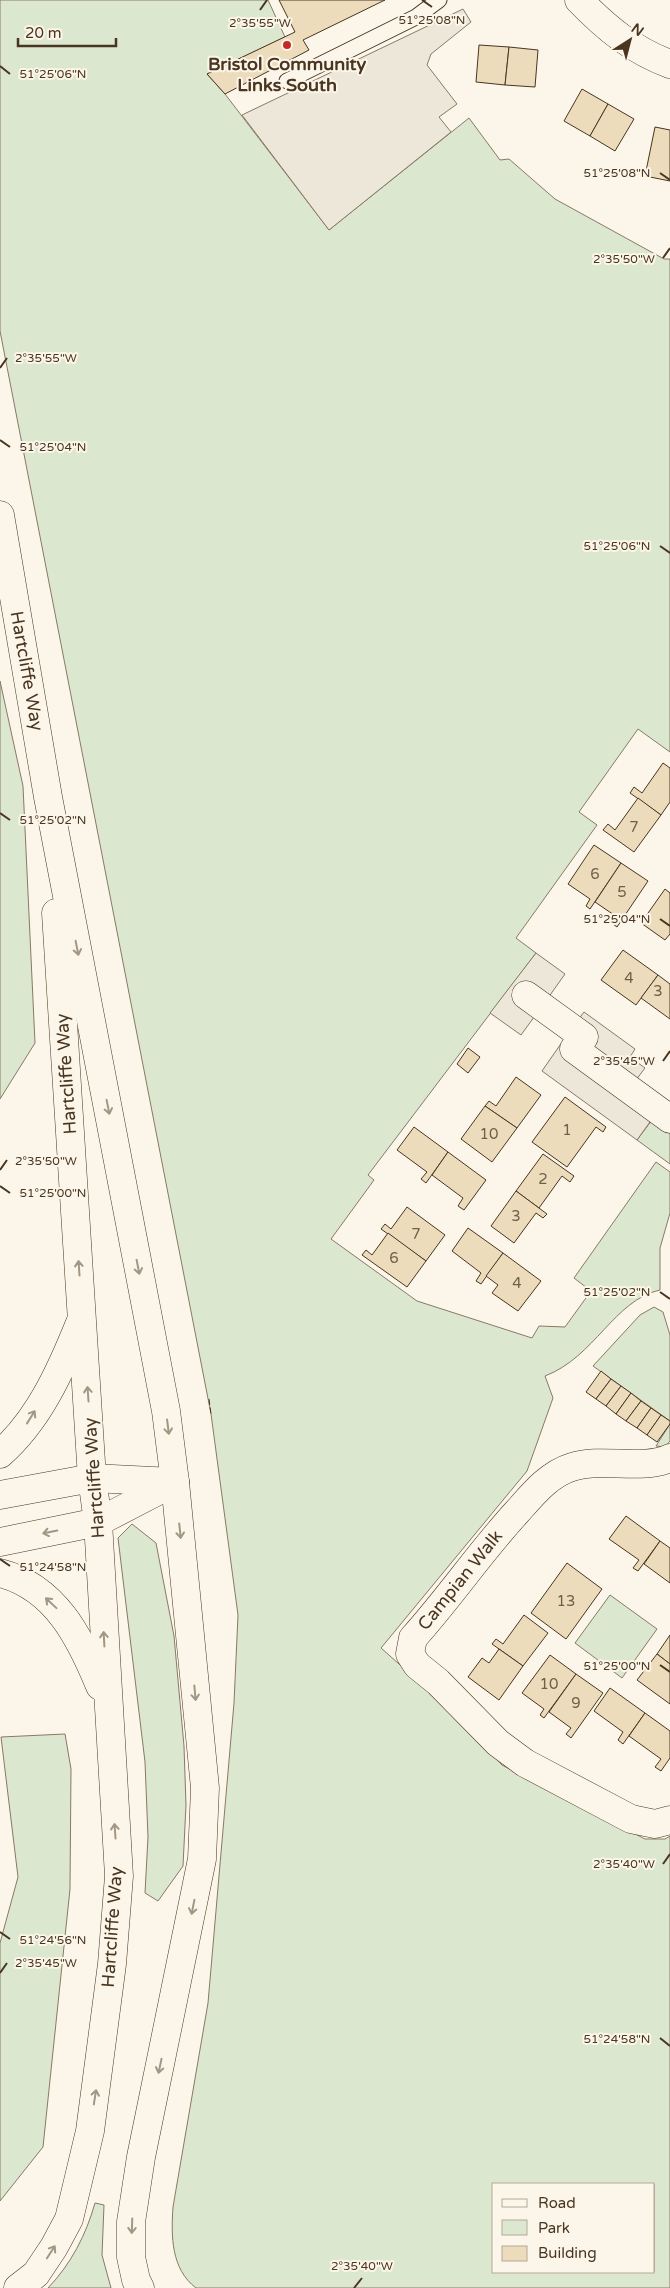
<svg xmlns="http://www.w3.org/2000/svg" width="670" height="2288" font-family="'Varela Round',sans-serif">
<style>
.green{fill:#dce7d0;stroke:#887966;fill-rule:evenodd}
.parking{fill:#ede7d9;stroke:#887966}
.building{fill:#ecdcbc;stroke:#4a3520}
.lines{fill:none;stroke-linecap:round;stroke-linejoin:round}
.service-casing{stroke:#4a3520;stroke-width:17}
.minor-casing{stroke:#4a3520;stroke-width:29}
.trunk-casing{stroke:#4a3520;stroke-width:29}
.service{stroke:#fbf6e9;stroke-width:15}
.minor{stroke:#fbf6e9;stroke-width:28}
.trunk{stroke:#fbf6e9;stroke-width:28}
.fence{stroke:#4a3520;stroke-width:1;stroke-dasharray:6 2.5;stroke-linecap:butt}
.oneway{stroke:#a29684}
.ticks{fill:none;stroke:#4a3520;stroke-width:2}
.poi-dot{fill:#c62828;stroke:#fbf6e9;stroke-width:2}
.labels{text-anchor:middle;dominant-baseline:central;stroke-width:4;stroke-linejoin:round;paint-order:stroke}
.number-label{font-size:15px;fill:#725f47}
.poi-label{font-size:18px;font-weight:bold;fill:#4a3520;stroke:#fbf6e9}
.street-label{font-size:18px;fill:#4a3520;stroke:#fbf6e9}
.ticks-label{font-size:12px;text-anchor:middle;fill:#4a3520;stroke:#fbf6e9;stroke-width:4;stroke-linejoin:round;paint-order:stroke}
</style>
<rect width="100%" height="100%" fill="#fbf6e9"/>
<!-- green -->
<g class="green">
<path d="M0 0H268L285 37 207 74 225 94 329 230 469 118 500 160 509 159 555 199 664 259H670V752L638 729 579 812 597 825 516 938 536 953 368 1175 374 1180 331 1239 417 1301 532 1338 539 1326 565 1327 591 1291 574 1278 656 1162 670 1172V1213L660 1248V1290C614 1300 595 1357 545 1376L553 1398 527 1471 381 1648 460 1718 502 1765 645 1839H665L670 1836V2288H196C171 2269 171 2236 173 2207L208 2003 234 1703 238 1615 211 1414 0 331ZM494 2184H654V2272H494Z"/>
<path d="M0 681 23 786 35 1043 0 1099Z"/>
<path d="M652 1120 670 1133V1164L637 1140Z"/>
<path d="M654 1307 663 1312 670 1335V1421L593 1366 640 1315Z"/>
<path d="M670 1424V1441L665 1447 656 1446Z"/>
<path d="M132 1524 156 1543 174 1636 184 1746 186 1805 183 1866 158 1901 145 1893 148 1837 145 1762 118 1538Z"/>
<path d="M610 1595 657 1629 622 1678 575 1643Z"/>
<path d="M65 1734 71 1769 70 1889 43 2147 0 2201V1943L18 1877 1 1737Z"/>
<path d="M95 2203 104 2205 102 2255 111 2288H48C71 2264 86 2235 95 2203Z"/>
</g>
<!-- parking -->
<g class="parking">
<path d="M463 9 471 22 431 54 427 65 457 104 439 117 451 132 329 230 242 115Z"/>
<path d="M536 953 565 974 548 998 578 1020 584 1012 635 1049 630 1057 645 1068 636 1080 665 1101 637 1140 542 1071 567 1035 537 1013 521 1035 490 1013Z"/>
</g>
<!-- building -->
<g class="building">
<path d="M279 0H385L303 40 309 50 225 94 207 74 295 32Z"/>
<path d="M479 45 509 47 505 85 476 82Z"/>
<path d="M509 47 538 50 535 87 505 85Z"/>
<path d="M582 89 608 104 590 136 564 121Z"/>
<path d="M608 104 634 119 615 151 590 136Z"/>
<path d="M655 127 670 130V181L645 176Z"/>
<path d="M663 763 670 768V802L661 815 630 793 634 787 642 793Z"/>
<path d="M638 798 661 815 634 852 603 830 608 824 615 830Z"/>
<path d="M594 845 621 863 590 909 586 906 590 899 568 884Z"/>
<path d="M621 863 648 881 617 927 613 924 617 917 595 902Z"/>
<path d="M665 889 670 893V934L665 940 641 923Z"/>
<path d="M623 950 658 975 636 1005 601 980Z"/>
<path d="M658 975 670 984V1019L641 998Z"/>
<path d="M468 1048 480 1057 468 1073 457 1064Z"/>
<path d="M516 1077 541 1095 517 1128 485 1106 489 1101 496 1106Z"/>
<path d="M565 1097 606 1127 603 1132 596 1127 567 1167 532 1142Z"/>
<path d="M485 1106 517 1128 492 1162 461 1139Z"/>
<path d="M414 1127 448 1152 426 1183 421 1179 427 1172 397 1150Z"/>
<path d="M448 1152 486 1180 464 1210 458 1206 463 1198 432 1175Z"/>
<path d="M543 1154 574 1176 570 1182 562 1176 539 1208 516 1191Z"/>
<path d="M516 1191 547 1214 543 1218 536 1213 514 1243 491 1226Z"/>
<path d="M407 1207 445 1235 426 1261 381 1229 385 1224 391 1229Z"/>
<path d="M468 1228 503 1253 481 1284 476 1281 481 1273 452 1251Z"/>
<path d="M388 1233 426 1261 407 1287 362 1255 366 1250 372 1255Z"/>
<path d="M503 1253 541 1281 518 1311 492 1293 498 1285 486 1276Z"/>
<path d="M601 1371 611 1379 596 1399 586 1392Z"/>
<path d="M611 1379 621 1386 606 1406 596 1399Z"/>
<path d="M621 1386 631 1393 616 1414 606 1406Z"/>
<path d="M631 1393 641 1401 626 1421 616 1414Z"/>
<path d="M641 1401 651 1408 637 1428 626 1421Z"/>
<path d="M651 1408 661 1415 647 1435 637 1428Z"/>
<path d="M661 1415 670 1421V1424L657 1442 647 1435Z"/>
<path d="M626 1516 660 1541 638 1571 633 1568 639 1560 609 1539Z"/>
<path d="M660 1541 670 1548V1583L644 1564Z"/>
<path d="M567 1563 602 1589 566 1639 531 1613Z"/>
<path d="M524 1615 548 1633 523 1666 492 1644 496 1639 503 1644Z"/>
<path d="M670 1635V1664L657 1654Z"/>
<path d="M499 1649 523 1666 499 1700 468 1677 482 1658 489 1663Z"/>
<path d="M657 1654 670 1664V1704L637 1680Z"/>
<path d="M550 1655 576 1674 544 1718 540 1715 544 1709 522 1693Z"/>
<path d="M576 1674 603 1693 571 1738 566 1734 571 1728 549 1712Z"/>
<path d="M610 1688 645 1713 623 1744 618 1740 623 1732 594 1711Z"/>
<path d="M645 1713 670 1731V1758L661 1771 655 1767 661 1759 629 1736Z"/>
</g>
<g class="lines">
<!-- service casing -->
<g class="service-casing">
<path id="service" d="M287 81 416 17 439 0"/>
</g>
<!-- minor casing -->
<g class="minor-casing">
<g id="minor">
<path d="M579 0C606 28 634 51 670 64"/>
<path d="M526 995 584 1037 574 1049 670 1119"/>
<path d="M670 1458C640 1471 603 1457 572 1467 549 1474 533 1494 517 1512 480 1552 450 1597 413 1638L410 1654 417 1665 438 1682 498 1743 525 1763 631 1819 655 1824 670 1820"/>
<path d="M0 1495 92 1478 173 1482"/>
<path d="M0 1542 98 1522 175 1482"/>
</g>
</g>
<!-- trunk casing -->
<g class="trunk-casing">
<g id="trunk">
<path d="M0 515 48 797 166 1411 175 1482 205 1788 202 1859 141 2157 131 2222V2257L136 2280 140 2288"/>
<path d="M0 1454C39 1420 61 1370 80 1323"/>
<path d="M0 1573C55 1587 80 1637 100 1686"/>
<path d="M18 2288 36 2274 54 2247 69 2219 90 2131 112 1964 119 1876 98 1522 92 1478 56 913"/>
</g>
</g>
<!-- service -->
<use href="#service" class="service"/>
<!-- minor -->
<use href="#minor" class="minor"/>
<!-- trunk -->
<use href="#trunk" class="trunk"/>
<!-- fence -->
<path class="fence" d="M209 1399 211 1414"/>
</g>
<!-- one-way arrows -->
<defs><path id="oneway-shaft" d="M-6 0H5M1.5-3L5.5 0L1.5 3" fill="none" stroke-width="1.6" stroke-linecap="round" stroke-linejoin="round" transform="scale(1.25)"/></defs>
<g class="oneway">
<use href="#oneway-shaft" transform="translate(77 948) rotate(79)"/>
<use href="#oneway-shaft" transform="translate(108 1107) rotate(79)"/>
<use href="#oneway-shaft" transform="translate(138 1267) rotate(79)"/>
<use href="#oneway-shaft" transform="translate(79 1268) rotate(-94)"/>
<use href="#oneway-shaft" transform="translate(88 1394) rotate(-94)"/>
<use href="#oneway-shaft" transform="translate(31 1417) rotate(-58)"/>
<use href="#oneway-shaft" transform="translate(168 1427) rotate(83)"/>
<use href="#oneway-shaft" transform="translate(180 1531) rotate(84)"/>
<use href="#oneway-shaft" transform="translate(50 1532) rotate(168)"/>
<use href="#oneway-shaft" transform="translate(51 1603) rotate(-137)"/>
<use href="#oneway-shaft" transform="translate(104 1639) rotate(-93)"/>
<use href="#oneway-shaft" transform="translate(195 1693) rotate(85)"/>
<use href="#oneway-shaft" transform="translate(115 1831) rotate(-94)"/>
<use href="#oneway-shaft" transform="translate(193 1907) rotate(101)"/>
<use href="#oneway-shaft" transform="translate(160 2066) rotate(102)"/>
<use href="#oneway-shaft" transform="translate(95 2097) rotate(-81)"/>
<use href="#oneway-shaft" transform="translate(132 2226) rotate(92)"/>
<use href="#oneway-shaft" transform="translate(51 2252) rotate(-57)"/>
</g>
<!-- ticks -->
<path class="ticks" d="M422 0 432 7M260 10 267 0M0 66 10 74M660 173 670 180M663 258 670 248M0 368 7 358M0 440 10 447M660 546 670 553M0 813 10 820M660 919 670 926M663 1061 670 1051M0 1170 7 1160M0 1186 10 1193M660 1292 670 1299M0 1559 10 1566M660 1665 670 1672M663 1864 670 1854M0 1932 10 1939M0 1973 7 1963M660 2038 670 2046M354 2288 362 2278"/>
<!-- markers -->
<circle class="poi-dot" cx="287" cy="45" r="5"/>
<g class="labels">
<!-- number labels -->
<g class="number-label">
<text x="634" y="827">7</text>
<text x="595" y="874">6</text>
<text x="622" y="892">5</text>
<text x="629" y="978">4</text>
<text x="658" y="991">3</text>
<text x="567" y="1130">1</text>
<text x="489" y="1134">10</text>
<text x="543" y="1179">2</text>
<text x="516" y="1216">3</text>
<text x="416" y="1234">7</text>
<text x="394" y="1258">6</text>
<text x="517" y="1283">4</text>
<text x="566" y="1601">13</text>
<text x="549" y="1684">10</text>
<text x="576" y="1703">9</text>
</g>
<!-- poi labels -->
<g class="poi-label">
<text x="287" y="64">Bristol Community<tspan x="287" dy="21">Links South</tspan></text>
</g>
<!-- street labels -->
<g class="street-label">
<text transform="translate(27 671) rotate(80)">Hartcliffe Way</text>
<text transform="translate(66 1074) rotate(-94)">Hartcliffe Way</text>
<text transform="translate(94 1478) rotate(-94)">Hartcliffe Way</text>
<text transform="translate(460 1580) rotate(-51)">Campian Walk</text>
<text transform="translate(112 1927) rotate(-86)">Hartcliffe Way</text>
</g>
</g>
<g class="ticks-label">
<text x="432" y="24">51°25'08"N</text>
<text x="260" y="27">2°35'55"W</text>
<text x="53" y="78">51°25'06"N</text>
<text x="617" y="177">51°25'08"N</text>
<text x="624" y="263">2°35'50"W</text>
<text x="46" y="362">2°35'55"W</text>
<text x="53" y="451">51°25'04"N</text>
<text x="617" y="550">51°25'06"N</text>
<text x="53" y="824">51°25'02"N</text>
<text x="617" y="923">51°25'04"N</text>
<text x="624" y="1065">2°35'45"W</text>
<text x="46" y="1165">2°35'50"W</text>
<text x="53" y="1197">51°25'00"N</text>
<text x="617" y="1296">51°25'02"N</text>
<text x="53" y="1571">51°24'58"N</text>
<text x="617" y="1670">51°25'00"N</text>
<text x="624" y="1868">2°35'40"W</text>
<text x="53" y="1944">51°24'56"N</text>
<text x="46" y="1967">2°35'45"W</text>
<text x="617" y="2043">51°24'58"N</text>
<text x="362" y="2270">2°35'40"W</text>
</g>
<!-- legend -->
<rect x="492" y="2183" width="162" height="90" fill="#fbf6e9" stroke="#b4a999"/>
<rect x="502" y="2199" width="25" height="8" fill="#fbf6e9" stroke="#b4a999"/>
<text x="538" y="2208" font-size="15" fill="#4a3520">Road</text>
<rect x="502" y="2220" width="25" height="15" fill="#dce7d0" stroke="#b4a999"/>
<text x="538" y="2233" font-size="15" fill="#4a3520">Park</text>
<rect x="502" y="2246" width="25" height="15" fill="#ecdcbc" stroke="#b4a999"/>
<text x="538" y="2258" font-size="15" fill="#4a3520">Building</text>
<!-- north arrow -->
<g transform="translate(630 40) rotate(36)" stroke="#fbf6e9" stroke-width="4" paint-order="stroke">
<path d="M0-4L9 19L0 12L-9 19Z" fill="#4a3520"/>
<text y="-8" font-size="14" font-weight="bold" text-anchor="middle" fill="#4a3520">N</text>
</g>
<!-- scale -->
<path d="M18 38v8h98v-8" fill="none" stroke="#4a3520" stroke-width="2.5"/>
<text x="25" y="38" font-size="15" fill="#4a3520" stroke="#fbf6e9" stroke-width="4" paint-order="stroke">20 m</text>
</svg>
